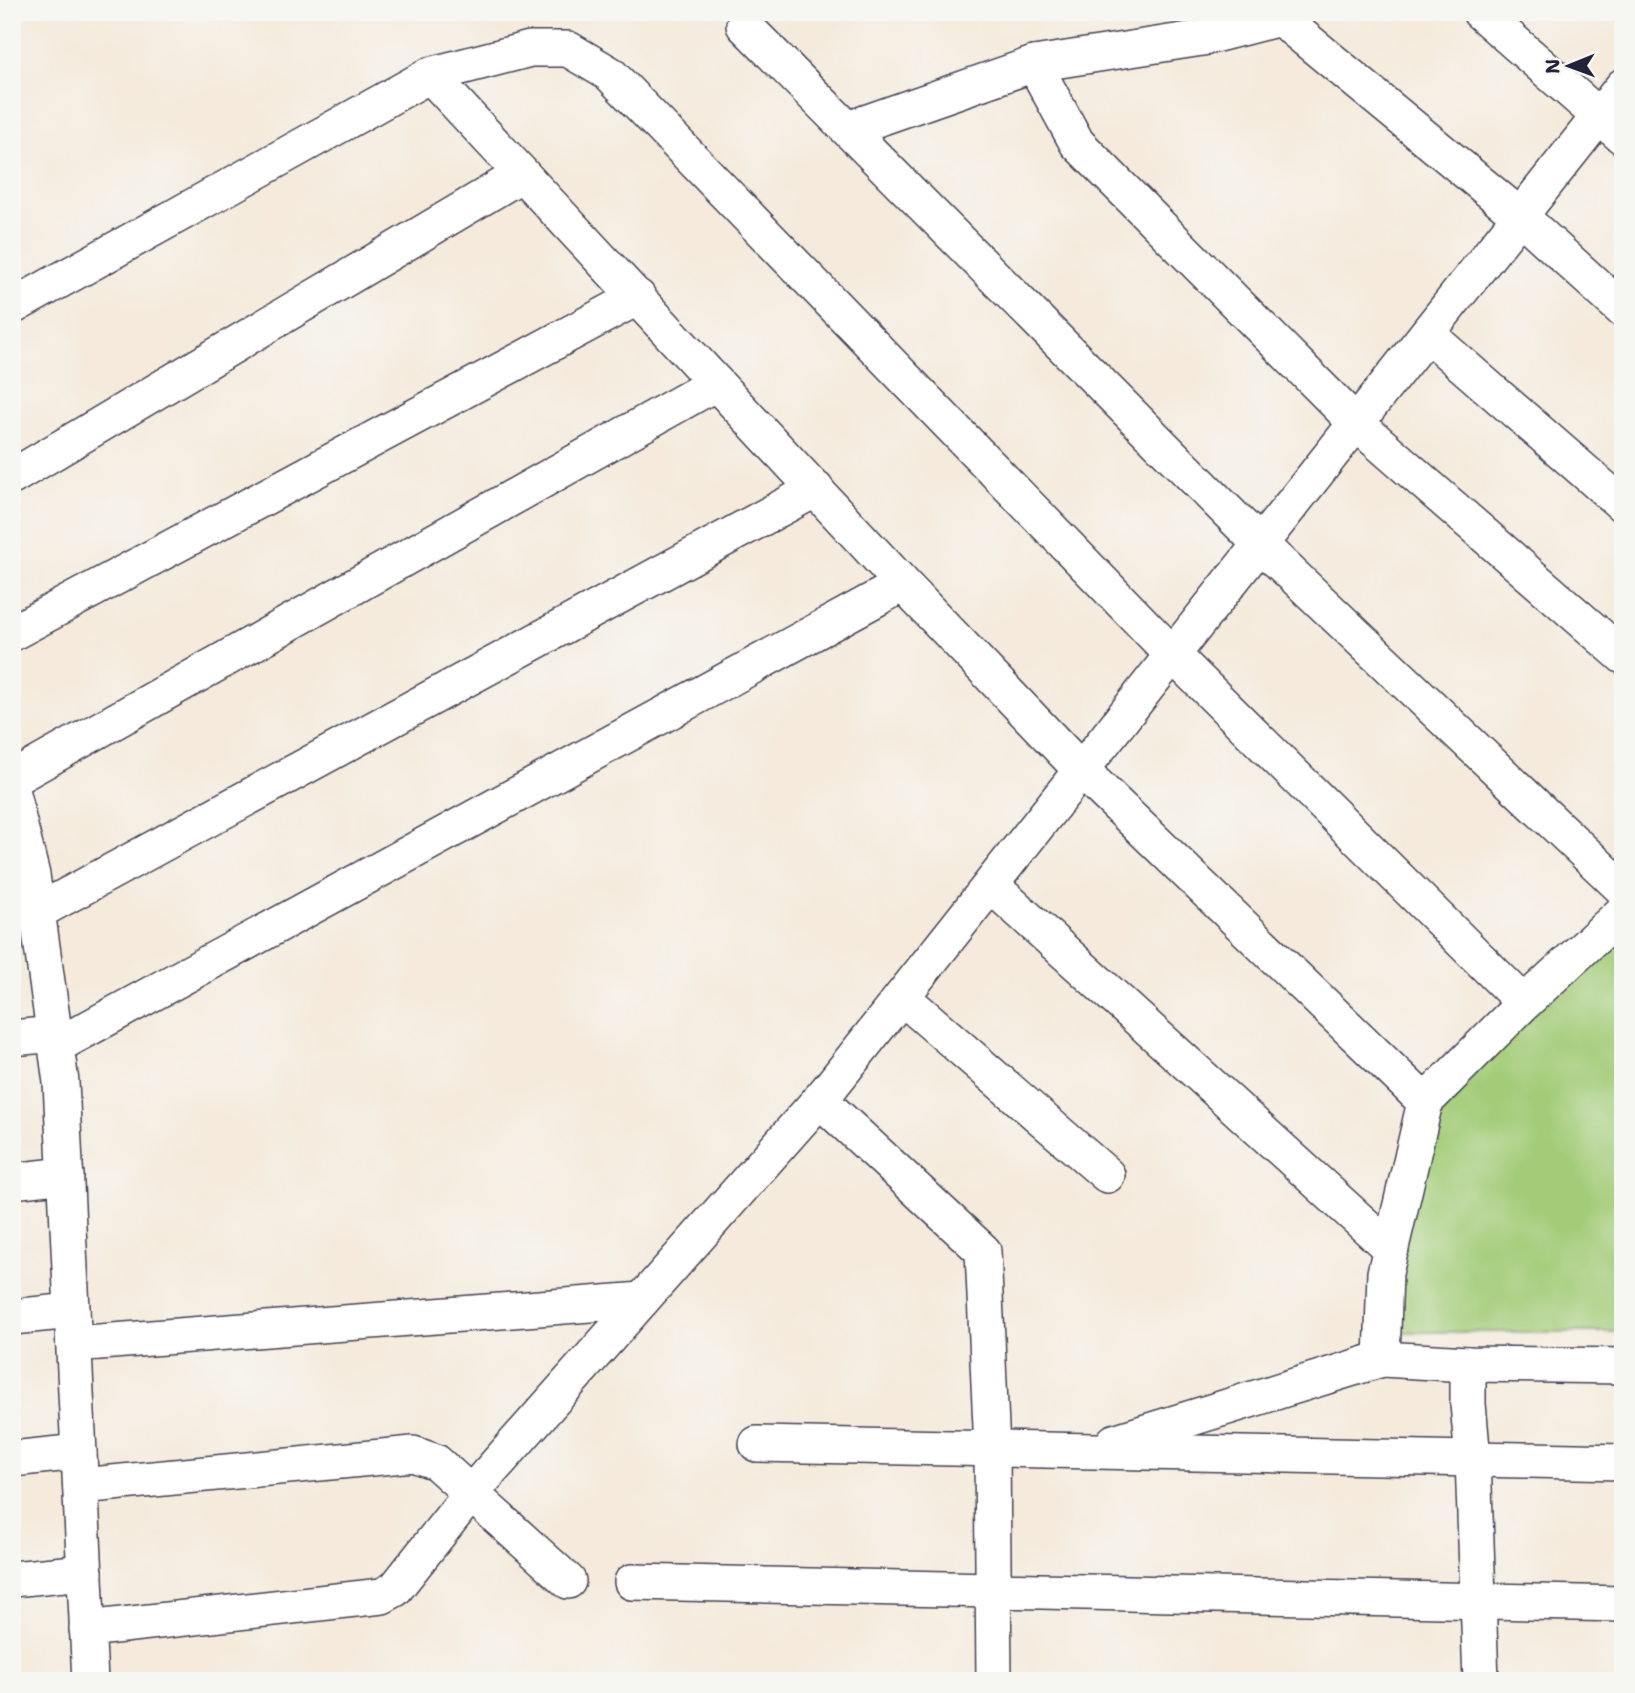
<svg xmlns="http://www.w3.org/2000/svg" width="1635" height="1693" font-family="'Shantell Sans',sans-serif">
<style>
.green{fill:#a3cc78;stroke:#62775a;stroke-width:2}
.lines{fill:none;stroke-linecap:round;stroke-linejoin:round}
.minor-casing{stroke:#424053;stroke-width:38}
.minor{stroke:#fff;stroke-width:35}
</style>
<rect width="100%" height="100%" fill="#f6f6f2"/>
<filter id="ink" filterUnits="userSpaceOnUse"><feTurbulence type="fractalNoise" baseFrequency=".0143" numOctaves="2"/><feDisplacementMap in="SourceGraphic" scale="14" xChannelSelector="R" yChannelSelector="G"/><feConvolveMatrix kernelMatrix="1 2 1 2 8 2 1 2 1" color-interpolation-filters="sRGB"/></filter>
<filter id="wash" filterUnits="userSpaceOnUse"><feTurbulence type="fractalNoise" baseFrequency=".00686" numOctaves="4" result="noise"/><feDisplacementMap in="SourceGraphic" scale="28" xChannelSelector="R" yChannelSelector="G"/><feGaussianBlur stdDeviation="1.57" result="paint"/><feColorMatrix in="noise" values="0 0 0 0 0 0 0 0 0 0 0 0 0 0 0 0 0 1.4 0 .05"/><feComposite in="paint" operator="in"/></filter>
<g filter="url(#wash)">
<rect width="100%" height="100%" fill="#f5eadb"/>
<!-- green -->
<path class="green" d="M1623 921V1332H1396V1279L1437 1104Z"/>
</g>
<g filter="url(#ink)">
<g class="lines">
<!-- minor casing -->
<g class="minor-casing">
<g id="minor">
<path d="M1480 12 1623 137"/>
<path d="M744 25 1260 544 1623 889"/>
<path d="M1034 64 1077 143 1356 423 1623 656"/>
<path d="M430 75 903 584 1082 771 1425 1102"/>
<path d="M848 129 1034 64 1202 38 1280 18 1520 216 1623 310"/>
<path d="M12 307 430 75 530 49H568L610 74 1173 655 1524 1003"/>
<path d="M1427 334 1623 505"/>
<path d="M12 477 522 174"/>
<path d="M12 633 638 297"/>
<path d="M12 779 716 383"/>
<path d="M12 794 32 875 61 1082 90 1681"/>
<path d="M991 885 1391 1249"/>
<path d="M37 912 816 489"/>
<path d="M902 997 1107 1175"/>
<path d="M12 1038 55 1034"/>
<path d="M56 1046 903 584"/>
<path d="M12 1181 66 1175"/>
<path d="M12 1317 72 1311"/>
<path d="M74 1344 642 1300"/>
<path d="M1382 1359 1385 1273 1425 1102 1524 1003 1623 912"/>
<path d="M1468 1364V1404L1473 1459 1481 1681"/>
<path d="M1114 1442 1382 1359 1468 1364 1623 1366"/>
<path d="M757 1444 1623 1462"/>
<path d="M12 1459 79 1452"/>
<path d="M81 1486 413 1454 436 1462 568 1581"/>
<path d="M12 1579 85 1572"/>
<path d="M632 1582 1623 1604"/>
<path d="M87 1629 382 1596 395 1589 471 1493 829 1089"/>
<path d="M994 1681 992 1449 983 1251 820 1100 1623 86"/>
</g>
</g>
<!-- minor -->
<use href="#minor" class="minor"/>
</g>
</g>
<!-- margin -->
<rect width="1635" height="1693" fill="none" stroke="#f6f6f2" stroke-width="42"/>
<!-- north arrow -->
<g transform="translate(1569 66) rotate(269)" stroke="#f6f6f2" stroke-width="5" paint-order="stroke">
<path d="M0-5L12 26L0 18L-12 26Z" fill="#22223b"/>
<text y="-10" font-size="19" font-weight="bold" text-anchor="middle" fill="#22223b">N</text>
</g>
</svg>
